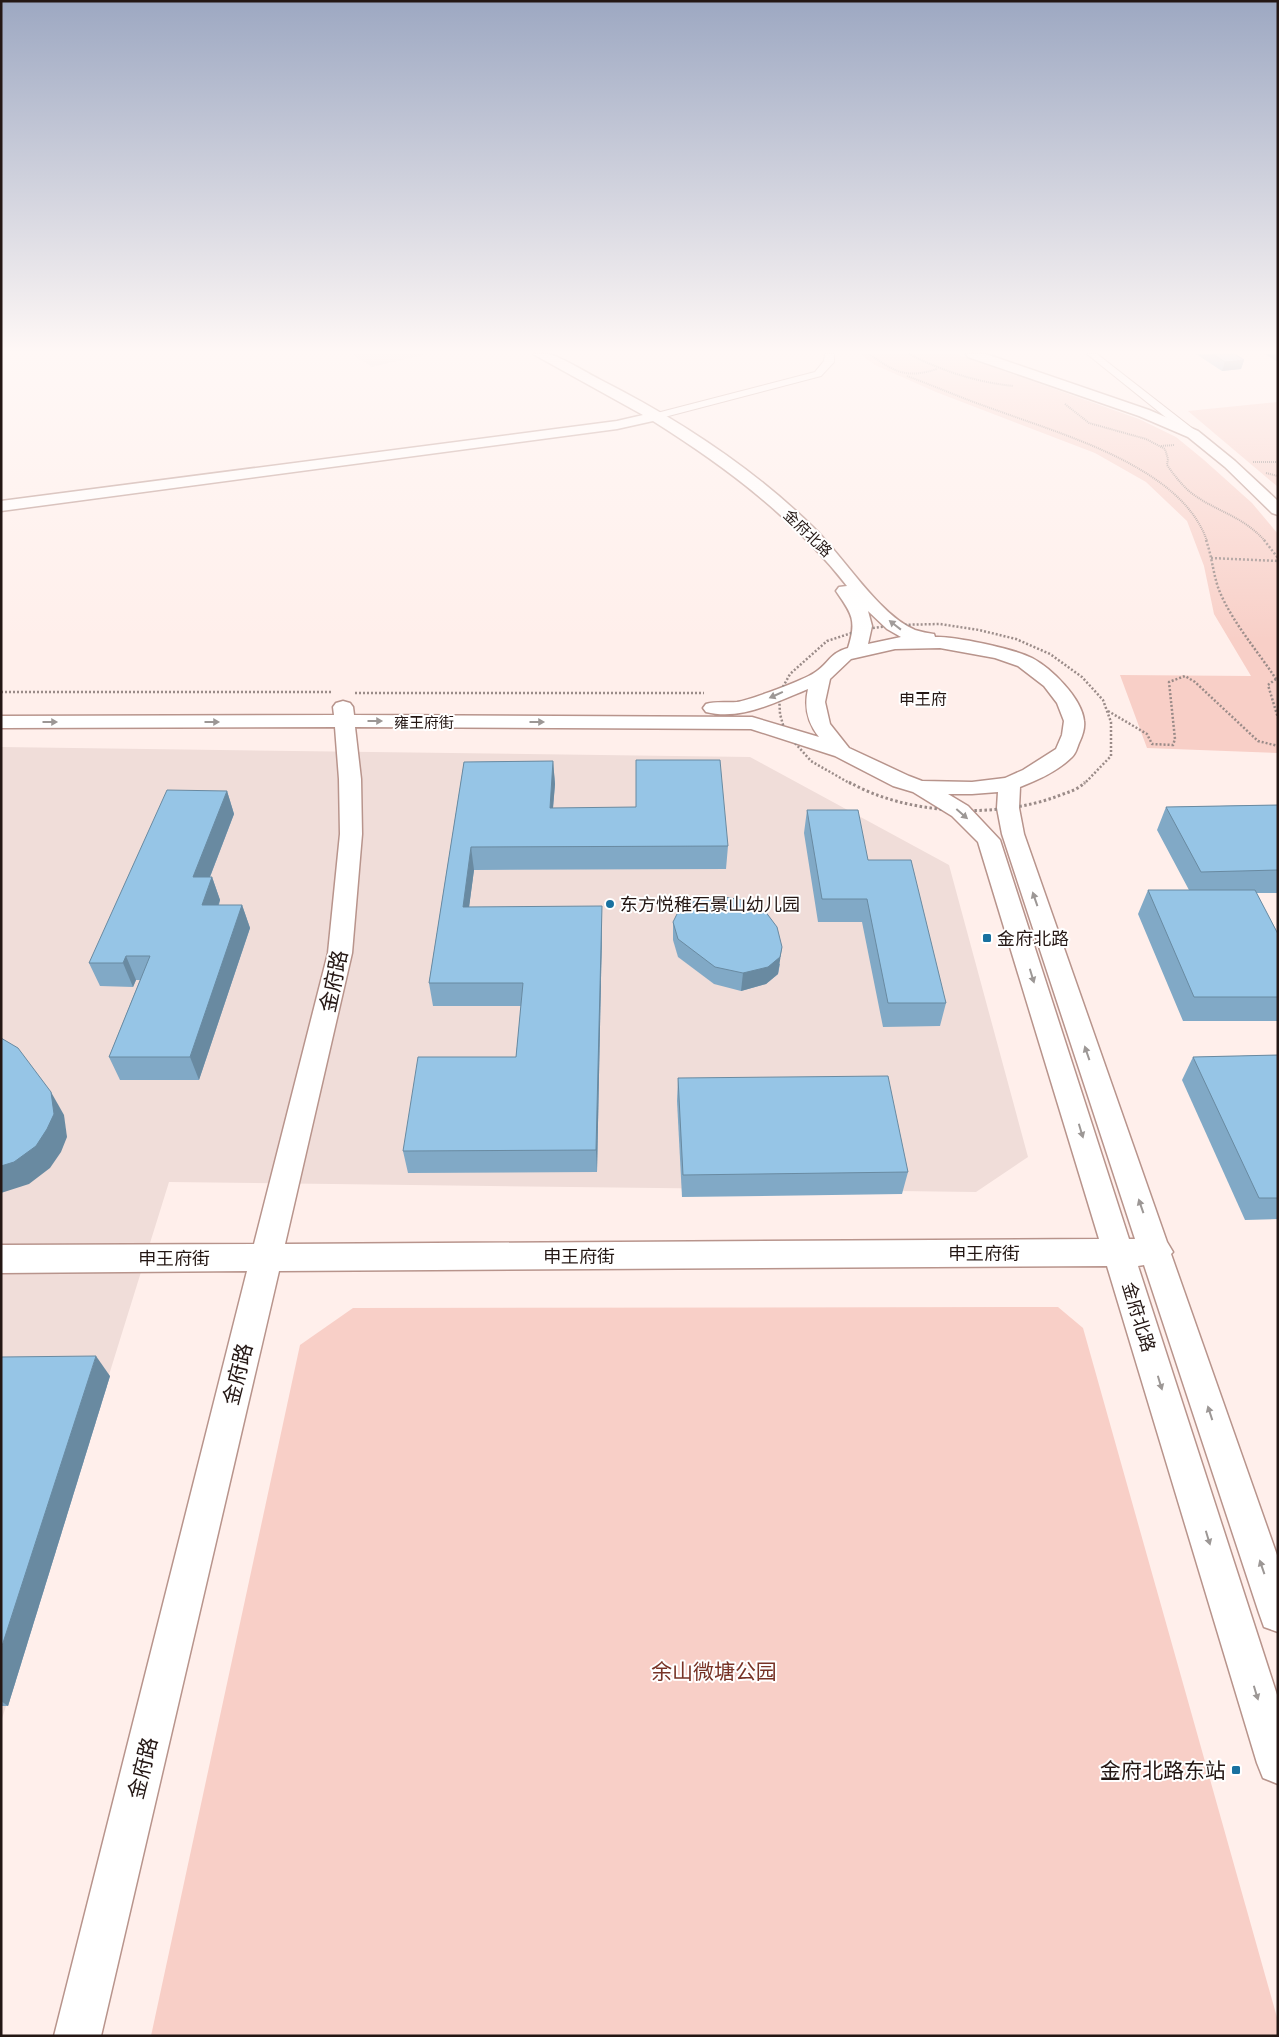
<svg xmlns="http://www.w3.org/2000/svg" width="1279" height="2037" font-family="'IBM Plex Sans','Noto Sans SC',sans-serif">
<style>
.built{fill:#f0ddd9}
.green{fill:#f8cfc7}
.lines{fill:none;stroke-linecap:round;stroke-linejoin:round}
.street-casing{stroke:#b8948c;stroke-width:2}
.secondary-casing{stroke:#b8948c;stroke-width:3}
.path-far2{stroke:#9a8b88;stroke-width:2;stroke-dasharray:1 1;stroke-linecap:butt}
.path-far1{stroke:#9a8b88;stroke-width:2.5;stroke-dasharray:2 2;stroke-linecap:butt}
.path{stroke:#9a8b88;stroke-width:3;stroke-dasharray:2.5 2.5;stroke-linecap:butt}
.street{fill:#fff;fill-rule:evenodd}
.secondary{fill:#fff;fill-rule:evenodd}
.wall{fill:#81a9c6}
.shaded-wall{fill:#698aa1}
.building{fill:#96c5e6;stroke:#698aa1}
.oneway{fill:#9c9795}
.poi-dot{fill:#1971a0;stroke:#fff;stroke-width:2}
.labels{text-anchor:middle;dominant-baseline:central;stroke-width:4;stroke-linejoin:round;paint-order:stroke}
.far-street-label{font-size:15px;fill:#241714;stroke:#fff}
.far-neighbourhood-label{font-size:16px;fill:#241714;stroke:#fff}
.poi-label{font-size:18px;fill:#241714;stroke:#fff;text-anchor:start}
.street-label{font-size:18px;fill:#241714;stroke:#fff}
.near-street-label{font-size:21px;fill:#241714;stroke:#fff}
.near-park-label{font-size:21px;fill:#773326;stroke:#fff}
.near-poi-label{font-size:21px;fill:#241714;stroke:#fff;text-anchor:end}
</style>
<rect width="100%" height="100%" fill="#ffefeb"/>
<!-- built -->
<g class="built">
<path d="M352 354H427L372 367Z"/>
<path d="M1 747 750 757 949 865 1028 1157 976 1192 169 1182 1 1722Z"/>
</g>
<!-- green -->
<g class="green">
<path d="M861 354H956L1139 419 1176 437 1204 460 1252 503 1278 534V753L1147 748 1120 675 1251 676 1214 614 1204 566 1187 521 1146 482 1095 453 936 392 875 365Z"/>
<path d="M1278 402V487L1188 411Z"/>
<path d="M1058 1307 1083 1328 1278 2021V2036H151L300 1345 353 1308Z"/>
</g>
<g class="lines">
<!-- street casing -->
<g class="street-casing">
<g id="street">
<path d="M825 354H834V362L821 376 657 419 652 416 653 414 815 372 824 361Z"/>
<path d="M1087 354H1097L1197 432V436H1189Z"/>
</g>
</g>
<!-- secondary casing -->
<g class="secondary-casing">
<g id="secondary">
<path d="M533 354C538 354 543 354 548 354 560 356 587 373 599 379 676 418 752 467 814 528 844 557 878 614 915 630 921 632 928 633 934 634L935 637C954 636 1015 649 1032 658 1051 668 1082 698 1084 721 1085 728 1082 737 1079 743 1077 748 1076 753 1072 757 1058 771 1038 780 1020 787L1019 808 1024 834 1167 1242 1173 1252 1171 1254 1278 1558V1632L1264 1627 1259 1613 1144 1265 1138 1266 1278 1698V1784L1263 1778 1257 1763 1107 1266 279 1271 101 2036H54L247 1271 1 1273V1245L254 1244 328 953 340 834 339 779 335 727 1 728V716L334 715 333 707 336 703 343 701 350 703 353 707 354 715 752 717 819 737C807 722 804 707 808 689 776 702 741 721 706 712L703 708 706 704C716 701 727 703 737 702 750 700 804 680 814 673 829 664 829 653 848 648 857 620 852 614 836 591L839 587 847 586C794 518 726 467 653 421L617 429 1 511V501L617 421 643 415ZM868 611 887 629 901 637 868 644 872 626ZM940 648 995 658 1018 666 1044 686 1057 703 1064 721 1062 735 1056 749 1023 770 1005 778 972 782 922 781 909 776 849 748 830 724 825 702 830 679 851 659 895 649ZM355 727 751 729 835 756 893 786 913 792 952 816 978 842 1099 1239 285 1244 352 953 362 834 361 779ZM998 792 997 808 1002 834 1135 1239H1129L1000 840 968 806 948 794H972Z"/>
<path d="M966 354H986L1149 410 1198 431 1235 461 1278 501V515L1272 513 1225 467 1188 437 1139 416 968 357Z"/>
</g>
</g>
<!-- path-far2 -->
<g class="path-far2">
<path d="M869 354C895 372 906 379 937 369"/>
<path d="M909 354C942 371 976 382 1013 386"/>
<path d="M907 376C937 387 966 400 996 410 1063 435 1182 467 1207 541"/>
<path d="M1065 404 1089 423 1146 439 1165 449 1168 459 1167 465C1174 475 1181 484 1190 492 1216 512 1242 515 1265 541"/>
<path d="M1161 446 1174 445"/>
<path d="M1253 462H1278"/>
<path d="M1266 473 1278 476"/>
</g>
<!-- path-far1 -->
<g class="path-far1">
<path d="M1206 540C1212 556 1213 574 1219 590 1232 622 1257 650 1276 679"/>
<path d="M1264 540 1278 558"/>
<path d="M1211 558 1278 561"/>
<path d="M1276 679 1268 685 1278 718"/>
<path d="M1 692H331"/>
<path d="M355 693H704"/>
<path d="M1108 711 1147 734 1152 744 1173 745 1175 739 1169 682 1185 676 1195 682 1258 741 1278 746"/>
<path d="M851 784 811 761 785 732 780 714 779 694 790 674 827 641 864 629 896 625 940 624 979 630 1016 639 1050 654 1082 677 1103 700 1111 722V756L1084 784"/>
</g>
<!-- path -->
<path class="path" d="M849 782C906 815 997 819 1058 796 1068 792 1078 790 1085 782"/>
<!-- street -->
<use href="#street" class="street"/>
<!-- secondary -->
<use href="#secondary" class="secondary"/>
</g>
<!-- wall -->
<g class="wall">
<path d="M1196 354H1235L1244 360 1241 369 1222 371Z"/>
<path d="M1265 354H1278V362Z"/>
<path d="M553 761 555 784 553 808 728 846 726 869 474 870 469 907 602 930 597 1172 408 1173 403 1151 516 1057 521 1006H433L429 983 464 762Z"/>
<path d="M227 791 234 814 210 877H212L220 900 219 905H242L250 928 199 1080H120L109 1057 140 980H136L133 987 100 986 89 963Z"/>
<path d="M1278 805V893H1256L1278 934V1021H1183L1138 914 1148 890H1189L1157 830 1166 807Z"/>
<path d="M807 810 868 860 946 1003 940 1026 883 1027 862 922H818L804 833Z"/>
<path d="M673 922 780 964 778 974 766 984 741 991 714 984 678 957 673 940Z"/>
<path d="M1278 1055V1219L1245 1220 1182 1080 1193 1057Z"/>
<path d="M678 1078 908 1172 902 1194 682 1197 677 1101Z"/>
<path d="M1 1357 110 1376 8 1706H1Z"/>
</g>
<!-- shaded-wall -->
<g class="shaded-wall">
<path d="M1244 360 1241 369 1222 371 1225 362Z"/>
<path d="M553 761 555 784 551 831 550 808Z"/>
<path d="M227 791 234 814 201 900 193 877Z"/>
<path d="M471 847 474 870 466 930 463 907Z"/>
<path d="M212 877 220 900 210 928 202 905Z"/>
<path d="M242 905 250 928 199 1080 190 1057Z"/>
<path d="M602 906V930L597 1172 596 1150Z"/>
<path d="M782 947 778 974 766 984 741 991 743 973Z"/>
<path d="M126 956 136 980 133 987 123 963Z"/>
<path d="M51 1092 64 1115 67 1137 61 1152 50 1168 29 1184 1 1193V1166Z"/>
<path d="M96 1356 110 1376 8 1706 1 1701V1649Z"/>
</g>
<!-- building -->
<g class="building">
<path d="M1213 354H1235L1244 360 1225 362Z"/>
<path d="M636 760H720L728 846 471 847 463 907 602 906 596 1150 403 1151 418 1057H516L523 983H429L464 762 553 761 550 808 636 807Z"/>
<path d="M167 790 227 791 193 877H212L202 905H242L190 1057H109L150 956H126L123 963H89Z"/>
<path d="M1278 805V870L1201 872 1166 807Z"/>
<path d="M807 810H858L868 860H911L946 1003H888L867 899H822Z"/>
<path d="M1148 890H1255L1278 934V997H1194Z"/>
<path d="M724 897 748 901 765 911 777 927 782 947 780 957 768 967 743 973 715 967 678 939 673 922 678 912 687 905 697 900Z"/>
<path d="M1 1038 18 1048 51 1092 54 1114 47 1129 36 1146 14 1162 1 1166Z"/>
<path d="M1278 1055V1198H1259L1193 1057Z"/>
<path d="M888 1076 908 1172 683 1175 678 1078Z"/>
<path d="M96 1356 1 1649V1357Z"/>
</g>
<!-- one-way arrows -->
<defs><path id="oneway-solid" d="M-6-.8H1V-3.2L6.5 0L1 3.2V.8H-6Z" transform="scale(1.25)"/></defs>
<g class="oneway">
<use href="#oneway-solid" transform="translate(895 625) rotate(-142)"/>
<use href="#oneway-solid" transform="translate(776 695) rotate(156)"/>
<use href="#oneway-solid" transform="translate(375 721)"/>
<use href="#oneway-solid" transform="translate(50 722)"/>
<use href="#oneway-solid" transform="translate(212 722)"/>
<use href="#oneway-solid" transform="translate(537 722)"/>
<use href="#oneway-solid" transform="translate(962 814) rotate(41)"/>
<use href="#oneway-solid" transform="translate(1035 899) rotate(-109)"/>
<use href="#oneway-solid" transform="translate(1032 976) rotate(73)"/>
<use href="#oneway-solid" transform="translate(1087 1053) rotate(-109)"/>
<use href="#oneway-solid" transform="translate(1081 1131) rotate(73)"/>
<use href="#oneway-solid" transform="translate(1141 1206) rotate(-109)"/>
<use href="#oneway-solid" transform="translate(1160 1383) rotate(73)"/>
<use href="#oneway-solid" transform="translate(1210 1413) rotate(-108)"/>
<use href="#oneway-solid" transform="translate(1208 1538) rotate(73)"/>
<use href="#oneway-solid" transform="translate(1262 1567) rotate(-109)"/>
<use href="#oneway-solid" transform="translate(1256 1693) rotate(73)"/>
</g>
<!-- sky -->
<linearGradient id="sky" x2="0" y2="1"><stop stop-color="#9da8c2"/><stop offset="0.55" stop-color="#fff8f6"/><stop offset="1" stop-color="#fff8f6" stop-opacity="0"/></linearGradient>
<rect width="1279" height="640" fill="url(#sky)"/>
<!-- markers -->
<g class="poi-dot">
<circle cx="610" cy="904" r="5"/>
<rect x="982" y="933" width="10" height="10" rx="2.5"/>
<rect x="1231" y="1765" width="10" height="10" rx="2.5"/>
</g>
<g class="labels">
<!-- far-street labels -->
<g class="far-street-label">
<text transform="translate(808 533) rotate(44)">金府北路</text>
<text x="424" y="722">雍王府街</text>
</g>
<!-- far-neighbourhood labels -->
<g class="far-neighbourhood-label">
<text x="923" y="699">申王府</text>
</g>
<!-- poi labels -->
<g class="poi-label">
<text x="620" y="904">东方悦稚石景山幼儿园</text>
<text x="997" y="938">金府北路</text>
</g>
<!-- street labels -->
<g class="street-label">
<text x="984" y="1253">申王府街</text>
<text x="579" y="1256">申王府街</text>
<text x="174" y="1258">申王府街</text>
<text transform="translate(1139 1317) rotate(73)">金府北路</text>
</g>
<!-- near-street labels -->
<g class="near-street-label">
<text transform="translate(333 981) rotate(-78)">金府路</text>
<text transform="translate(237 1374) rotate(-76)">金府路</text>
<text transform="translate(142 1768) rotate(-76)">金府路</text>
</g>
<!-- near-park labels -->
<g class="near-park-label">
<text x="714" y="1671">余山微塘公园</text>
</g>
<!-- near-poi labels -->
<g class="near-poi-label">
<text x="1226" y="1770">金府北路东站</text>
</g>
</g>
<!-- border -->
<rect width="1279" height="2037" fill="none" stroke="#241714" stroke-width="5"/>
</svg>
